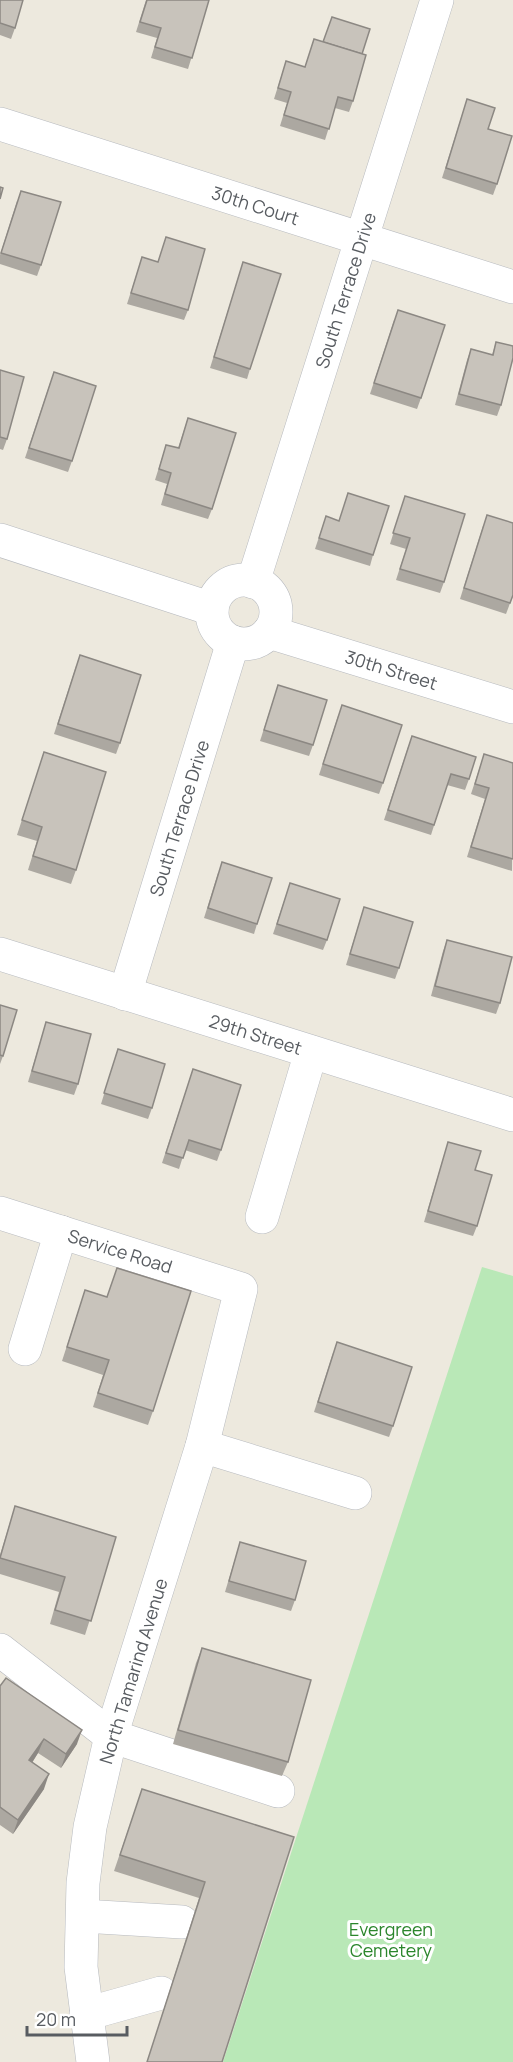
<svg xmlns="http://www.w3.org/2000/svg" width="513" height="2062" font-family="Manrope,sans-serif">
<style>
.green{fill:#b9e8b7}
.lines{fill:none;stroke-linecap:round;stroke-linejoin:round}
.minor-casing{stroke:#b7babf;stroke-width:34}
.minor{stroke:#fff;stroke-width:33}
.wall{fill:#aca8a1}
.shaded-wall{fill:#8c8883}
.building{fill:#c8c3bb;stroke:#8c8883;stroke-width:1.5}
.labels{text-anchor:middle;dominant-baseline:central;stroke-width:6;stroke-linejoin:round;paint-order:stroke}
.street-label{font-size:18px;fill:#585c61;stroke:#fff}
.park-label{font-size:18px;fill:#2b862c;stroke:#fff}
</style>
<rect width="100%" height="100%" fill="#ede9de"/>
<!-- green -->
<path class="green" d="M482 1267 513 1276V2062H223Z"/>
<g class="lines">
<!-- minor casing -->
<g class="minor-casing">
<g id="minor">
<path id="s1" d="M0 124 513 287"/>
<path d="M0 540 212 609"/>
<circle cx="244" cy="612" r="32"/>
<path id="s2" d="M253 582 437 0"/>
<path id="s3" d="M269 632 513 707"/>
<path id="s4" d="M0 954 513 1115"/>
<path id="s5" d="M125 994 233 642"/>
<path id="s6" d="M0 1213 241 1289 202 1446 111 1736 90 1827 83 1883 81 1967 93 2062"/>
<path d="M262 1217 311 1052"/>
<path d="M25 1349 61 1232"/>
<path d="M202 1446 355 1493"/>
<path d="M0 1650 111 1736 278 1791"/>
<path d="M83 1916 182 1922"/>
<path d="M86 2014 161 1993"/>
</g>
</g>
<!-- minor -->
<use href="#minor" class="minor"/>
</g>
<!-- wall -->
<g class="wall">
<path d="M0 0 15 28 11 39 0 35Z"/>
<path d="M146 0H209L188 69 151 58 157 38 136 32Z"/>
<path d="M314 39 362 54 353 101 349 112 335 108 325 140 280 126 287 103 274 99 286 61 305 67Z"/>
<path d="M467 99 488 129 497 184 493 195 442 178Z"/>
<path d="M17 201 41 265 37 276 0 264V255Z"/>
<path d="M166 237 188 310 184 320 127 304 142 257 158 262Z"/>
<path d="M243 262 250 369 247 379 210 368Z"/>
<path d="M394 320 421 398 417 409 370 394Z"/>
<path d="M496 342 501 405 497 416 455 405 467 360 471 349 492 355Z"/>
<path d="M0 370 7 439 3 450 0 449Z"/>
<path d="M50 383 72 461 68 472 25 458Z"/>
<path d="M188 418 212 509 208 519 161 505 167 484 155 480 166 445 178 448Z"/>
<path d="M405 496 444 582 440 593 396 580 406 549 390 544Z"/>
<path d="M326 516 373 555 370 566 315 549Z"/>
<path d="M483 526 513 595 506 614 460 599Z"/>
<path d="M76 666 120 743 116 754 54 734Z"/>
<path d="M278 685 313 745 309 756 260 741Z"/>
<path d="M338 716 383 783 379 794 319 775Z"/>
<path d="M408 747 469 779 465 790 447 785 431 835 384 820Z"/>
<path d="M44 752 76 870 71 884 28 870 37 841 17 835Z"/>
<path d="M484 754 513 763 512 871 467 857 485 799 471 794Z"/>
<path d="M218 873 257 924 254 934 204 918Z"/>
<path d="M290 883 327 940 323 950 273 934Z"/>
<path d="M364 907 399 968 395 979 346 965Z"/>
<path d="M447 940 500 1003 496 1014 431 996 443 951Z"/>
<path d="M0 1005 3 1056 0 1064Z"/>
<path d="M46 1022 78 1084 74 1095 28 1082Z"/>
<path d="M118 1049 152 1108 148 1119 101 1104Z"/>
<path d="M193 1069 221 1150 217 1161 185 1150 179 1169 162 1163Z"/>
<path d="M448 1142 475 1170 477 1226 473 1236 424 1222Z"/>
<path d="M117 1268 153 1411 148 1425 93 1407 103 1375 62 1361 85 1290 107 1297Z"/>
<path d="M333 1353 393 1426 389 1437 314 1412Z"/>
<path d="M15 1506 116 1537 85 1635 50 1624 59 1592 0 1574V1555Z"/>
<path d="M240 1542 295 1600 291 1611 225 1592Z"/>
<path d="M202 1648 288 1762 282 1776 173 1744 196 1663Z"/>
<path d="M0 1686 77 1744 61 1768 38 1753 32 1763 44 1789 13 1834 0 1825Z"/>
<path d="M142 1789 294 1837 222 2062H147L199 1898 114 1871Z"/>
</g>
<!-- shaded-wall -->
<g class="shaded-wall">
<path d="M82 1730 77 1744 61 1768 66 1754Z"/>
<path d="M44 1739 38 1753 24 1775 29 1760Z"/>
<path d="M49 1774 44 1789 13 1834 18 1820Z"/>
</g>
<!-- building -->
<g class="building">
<path d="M0 0H23L15 28 0 23Z"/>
<path d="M147 0H209L192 58 155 47 161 28 140 22Z"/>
<path d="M332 17 370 29 362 54 323 42Z"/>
<path d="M314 39 366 55 353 101 338 97 329 129 284 115 291 92 278 88 286 61 305 67Z"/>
<path d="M467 99 495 108 488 129 512 136 497 184 446 168Z"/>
<path d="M0 187 3 188 0 199Z"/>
<path d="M21 191 61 202 41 265 1 253Z"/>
<path d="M166 237 205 249 188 310 131 293 142 257 158 262Z"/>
<path d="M243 262 281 274 250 369 214 357Z"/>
<path d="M398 310 445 325 421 398 374 383Z"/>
<path d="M496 342 513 346V358L501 405 459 394 471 349 493 355Z"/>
<path d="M0 370 24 377 7 439 0 437Z"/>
<path d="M54 372 96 386 72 461 29 448Z"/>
<path d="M188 418 236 433 212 509 165 494 171 473 159 469 166 445 179 448Z"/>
<path d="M348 493 389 506 373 555 319 538 326 516 339 521Z"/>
<path d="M405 496 465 514 444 582 400 569 410 538 393 533Z"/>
<path d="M487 515 513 523V595L510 603 464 588Z"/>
<path d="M80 655 141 675 120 743 58 724Z"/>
<path d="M278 685 327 700 313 745 264 730Z"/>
<path d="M342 705 402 725 383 783 323 764Z"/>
<path d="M412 736 476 757 469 779 451 774 434 825 388 810Z"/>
<path d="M44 752 106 772 76 870 33 856 42 827 22 820Z"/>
<path d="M484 754 513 763V859L471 847 489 788 475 784Z"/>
<path d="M222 862 272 878 257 924 208 908Z"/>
<path d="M290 883 340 899 327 940 277 924Z"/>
<path d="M364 907 413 922 399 968 350 954Z"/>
<path d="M447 940 512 957 500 1003 435 986Z"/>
<path d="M0 1005 17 1010 3 1056 0 1055Z"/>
<path d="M46 1022 91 1034 78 1084 32 1071Z"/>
<path d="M118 1049 165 1064 152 1108 104 1093Z"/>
<path d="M193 1069 241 1085 221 1150 189 1140 183 1158 166 1153Z"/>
<path d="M448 1142 481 1151 475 1170 492 1175 477 1226 428 1211Z"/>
<path d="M117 1268 191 1291 153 1411 98 1393 109 1360 67 1347 85 1290 107 1297Z"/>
<path d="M337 1342 412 1367 393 1426 318 1402Z"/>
<path d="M15 1506 116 1537 91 1621 55 1610 65 1577 0 1558Z"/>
<path d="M240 1542 306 1561 295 1600 229 1581Z"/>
<path d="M202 1648 311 1680 288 1762 178 1730Z"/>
<path d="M6 1678 82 1730 66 1754 44 1739 29 1760 49 1774 18 1820 0 1807V1686Z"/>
<path d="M142 1789 294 1837 222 2062H147L205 1882 120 1855Z"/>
</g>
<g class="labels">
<!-- street labels -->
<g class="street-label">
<text stroke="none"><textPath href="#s1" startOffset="268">30th Court</textPath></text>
<text stroke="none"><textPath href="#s2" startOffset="306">South Terrace Drive</textPath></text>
<text stroke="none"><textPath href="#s3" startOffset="128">30th Street</textPath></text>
<text stroke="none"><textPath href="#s5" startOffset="184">South Terrace Drive</textPath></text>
<text stroke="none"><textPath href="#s4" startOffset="268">29th Street</textPath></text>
<text stroke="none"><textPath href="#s6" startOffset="126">Service Road</textPath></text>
<text transform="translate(133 1671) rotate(-73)">North Tamarind Avenue</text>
</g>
<!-- park labels -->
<g class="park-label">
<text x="391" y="1929">Evergreen<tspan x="391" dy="21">Cemetery</tspan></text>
</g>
</g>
<!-- scale -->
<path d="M27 2026v9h100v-9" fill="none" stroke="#585c61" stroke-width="3"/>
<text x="36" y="2026" font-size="18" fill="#585c61" stroke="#ffffff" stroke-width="4.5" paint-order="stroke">20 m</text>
</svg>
